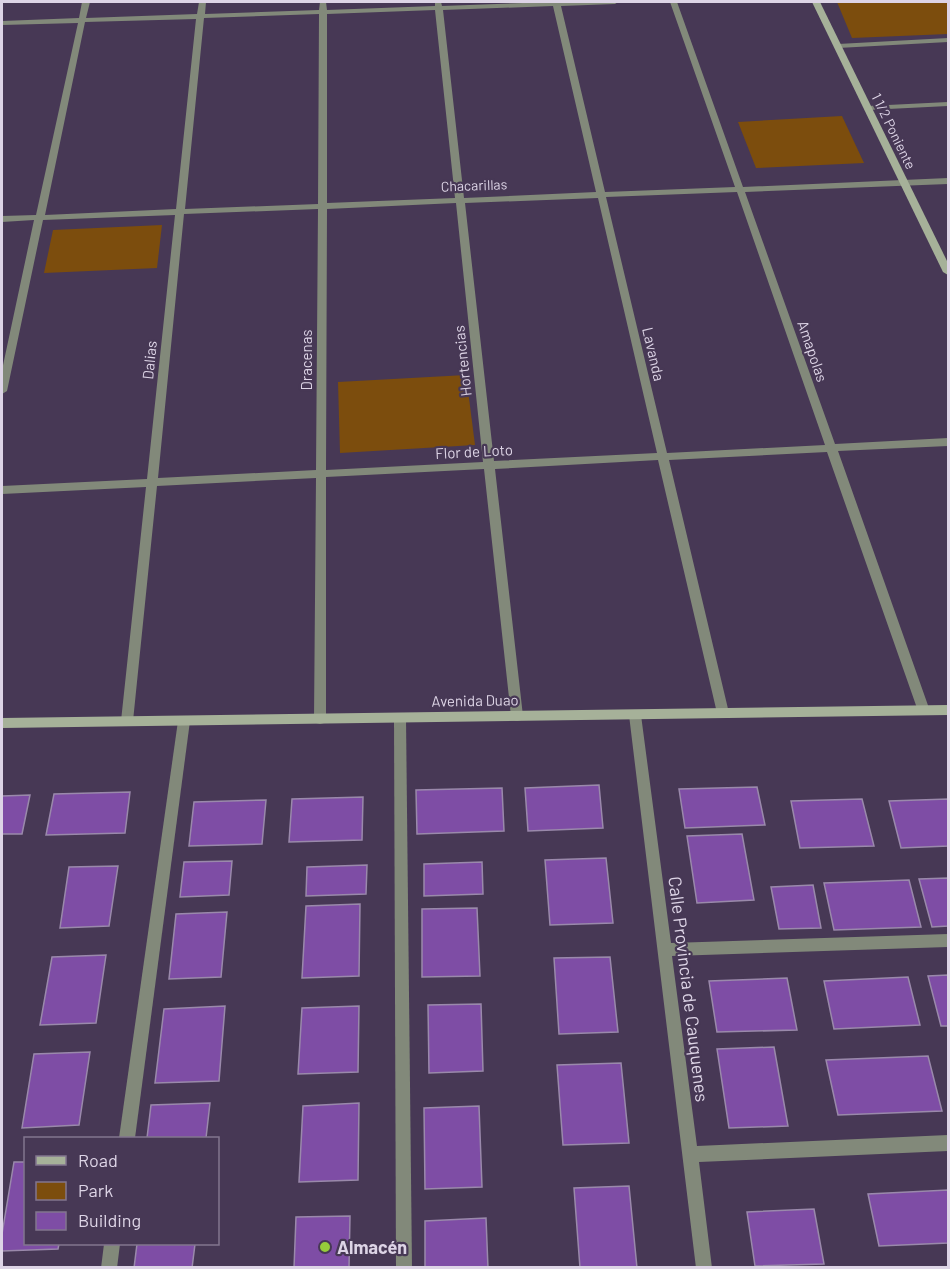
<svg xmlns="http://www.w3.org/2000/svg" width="950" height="1269" font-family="Barlow,sans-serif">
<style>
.green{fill:#7c4d0d}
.building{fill:#7e4da5;stroke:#9a89ab;stroke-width:1.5}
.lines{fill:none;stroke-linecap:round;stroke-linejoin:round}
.street{fill:#82897a;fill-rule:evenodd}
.secondary{fill:#a6b199;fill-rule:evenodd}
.poi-dot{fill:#96cc3a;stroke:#473855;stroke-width:2}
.labels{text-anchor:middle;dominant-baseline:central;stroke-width:4.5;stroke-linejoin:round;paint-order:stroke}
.far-street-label{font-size:14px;fill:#ddd4e6;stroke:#473855}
.street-label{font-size:15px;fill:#ddd4e6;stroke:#473855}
.near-street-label{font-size:18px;fill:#ddd4e6;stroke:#473855}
.near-poi-label{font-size:18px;font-weight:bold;fill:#ddd4e6;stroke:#473855;text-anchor:start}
</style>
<rect width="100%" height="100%" fill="#473855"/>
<!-- green -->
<g class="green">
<path d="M837 2H948V34L852 38Z"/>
<path d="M842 116 864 163 756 168 738 122Z"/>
<path d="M162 225 157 268 44 273 53 230Z"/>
<path d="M466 375 475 445 340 453 338 382Z"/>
</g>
<!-- building -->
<g class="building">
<path d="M599 785 603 828 528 831 525 788Z"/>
<path d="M757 787 765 825 685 828 679 789Z"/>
<path d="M502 788 504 831 417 834 416 790Z"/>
<path d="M130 792 125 833 46 835 54 794Z"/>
<path d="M30 795 22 834H2V796Z"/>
<path d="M363 797 362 840 289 842 292 799Z"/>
<path d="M862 799 874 846 800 848 791 801Z"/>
<path d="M948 799V846L901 848 889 801Z"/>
<path d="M266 800 262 844 189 846 194 802Z"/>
<path d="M742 834 754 900 697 903 687 836Z"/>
<path d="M606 858 613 923 550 925 545 860Z"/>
<path d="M232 861 229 895 180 897 184 862Z"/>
<path d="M482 862 483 894 424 896V864Z"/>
<path d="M367 865 366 894 306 896 307 867Z"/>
<path d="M118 866 109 926 60 928 69 867Z"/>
<path d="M948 878V926L932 927 919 879Z"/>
<path d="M909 880 921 927 834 930 824 883Z"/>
<path d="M813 885 821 928 779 929 771 887Z"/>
<path d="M360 904 359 976 302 978 306 906Z"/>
<path d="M477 908 480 976 422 977V909Z"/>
<path d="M227 912 221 977 169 979 176 914Z"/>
<path d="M106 955 96 1023 40 1025 52 957Z"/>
<path d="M610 957 618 1032 559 1034 554 958Z"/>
<path d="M948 975V1026H941L928 976Z"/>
<path d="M908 977 920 1025 834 1029 824 981Z"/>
<path d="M787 978 797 1030 717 1032 709 981Z"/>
<path d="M481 1004 483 1071 429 1073 428 1005Z"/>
<path d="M225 1006 219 1081 155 1083 164 1009Z"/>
<path d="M359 1006 358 1072 298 1074 302 1008Z"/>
<path d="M774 1047 788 1126 729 1128 717 1049Z"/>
<path d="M90 1052 79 1125 22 1128 34 1054Z"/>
<path d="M928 1056 942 1111 838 1115 826 1060Z"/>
<path d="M621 1063 629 1143 563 1145 557 1065Z"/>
<path d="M210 1103 206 1138H147L151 1105Z"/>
<path d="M359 1103 358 1180 299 1182 303 1106Z"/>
<path d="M479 1106 482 1187 425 1189 424 1108Z"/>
<path d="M14 1162H26V1244H59L58 1249 2 1251V1234Z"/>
<path d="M629 1186 637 1268H580L574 1188Z"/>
<path d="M948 1190V1243L879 1246 868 1194Z"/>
<path d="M814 1209 824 1264 755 1266 747 1212Z"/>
<path d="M350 1216 349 1268H294L296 1217Z"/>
<path d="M486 1218 488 1268H425V1221Z"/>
<path d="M137 1244H195L192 1268H134Z"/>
</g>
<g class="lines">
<!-- street -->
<g class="street">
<path d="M82 2H90L86 18 197 14 199 2H206L205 14 319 10 320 2H326L327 10 435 6V2H441L442 6 553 2H618L615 4 561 6 605 192 735 187 670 2H677L743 187 948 178V184L745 192 835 444 948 438V446L838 451 930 711 928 715H920L918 711 827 452 669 460 729 713 727 717H719L717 713 658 460 495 469 523 716 521 720 517 721 513 720 511 716 484 469 326 477V719L324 723 320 724 316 723 314 719 316 478 157 486 133 721 131 725 127 726 123 725 121 721 146 487 2 494V486L147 479 175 215 43 220 7 391 2 394V370L34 220 2 222V216L36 215 78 23 2 25V21L79 18ZM553 6 596 192 464 198 443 10ZM435 10 455 198 327 203V14ZM319 14 318 204 185 209 204 18ZM196 19 176 209 45 215 85 22ZM737 192 825 445 667 453 606 197ZM598 198 657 453 494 461 465 203ZM456 203 483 462 326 470 327 209ZM318 209 316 470 158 478 184 214Z"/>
<path d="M948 38V42L838 48 834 46 838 44Z"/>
<path d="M948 102V106L868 110 864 108 868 106Z"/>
<path d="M635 710 639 711 641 715 671 943 948 934V947L672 956 697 1146 948 1135V1151L699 1162 712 1268H696L629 715 631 711Z"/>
<path d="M400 713 404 714 406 718 412 1268H396L394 718 396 714Z"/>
<path d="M184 716 188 717 190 721 135 1138H119L178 721 180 717Z"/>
<path d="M104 1244H120L117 1268H101Z"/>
</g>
<!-- secondary -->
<g class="secondary">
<path d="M812 2H820L948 263V275L943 272Z"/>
<path d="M948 705V715L2 728V718Z"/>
</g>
</g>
<!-- markers -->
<circle class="poi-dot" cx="325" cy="1247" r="6"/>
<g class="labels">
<!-- far-street labels -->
<g class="far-street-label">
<text transform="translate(894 131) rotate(64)">1 1/2 Poniente</text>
<text transform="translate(474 185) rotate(-2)">Chacarillas</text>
</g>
<!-- street labels -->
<g class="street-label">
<text transform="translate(813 351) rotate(71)">Amapolas</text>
<text transform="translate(654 354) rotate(77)">Lavanda</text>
<text transform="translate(149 360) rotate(-84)">Dalias</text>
<text transform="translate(306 360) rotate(-90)">Dracenas</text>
<text transform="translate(462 361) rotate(-96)">Hortencias</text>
<text transform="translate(474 451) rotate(-3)">Flor de Loto</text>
<text transform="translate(475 700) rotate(-1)">Avenida Duao</text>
</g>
<!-- near-street labels -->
<g class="near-street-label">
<text transform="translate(689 989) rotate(83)">Calle Provincia de Cauquenes</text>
</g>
<!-- near-poi labels -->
<g class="near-poi-label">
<text x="337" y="1247">Almacén</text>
</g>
</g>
<!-- border -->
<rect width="950" height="1269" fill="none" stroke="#ddd4e6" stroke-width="6"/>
<!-- legend -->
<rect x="24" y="1137" width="195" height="108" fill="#473855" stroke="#83768f" stroke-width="1.5"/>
<rect x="36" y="1156" width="30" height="9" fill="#a6b199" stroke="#83768f" stroke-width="1.5"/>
<text x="78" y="1167" font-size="18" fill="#ddd4e6">Road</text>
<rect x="36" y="1182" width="30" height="18" fill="#7c4d0d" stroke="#83768f" stroke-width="1.5"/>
<text x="78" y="1197" font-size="18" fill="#ddd4e6">Park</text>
<rect x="36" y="1212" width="30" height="18" fill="#7e4da5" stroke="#83768f" stroke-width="1.5"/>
<text x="78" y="1227" font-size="18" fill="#ddd4e6">Building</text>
</svg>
